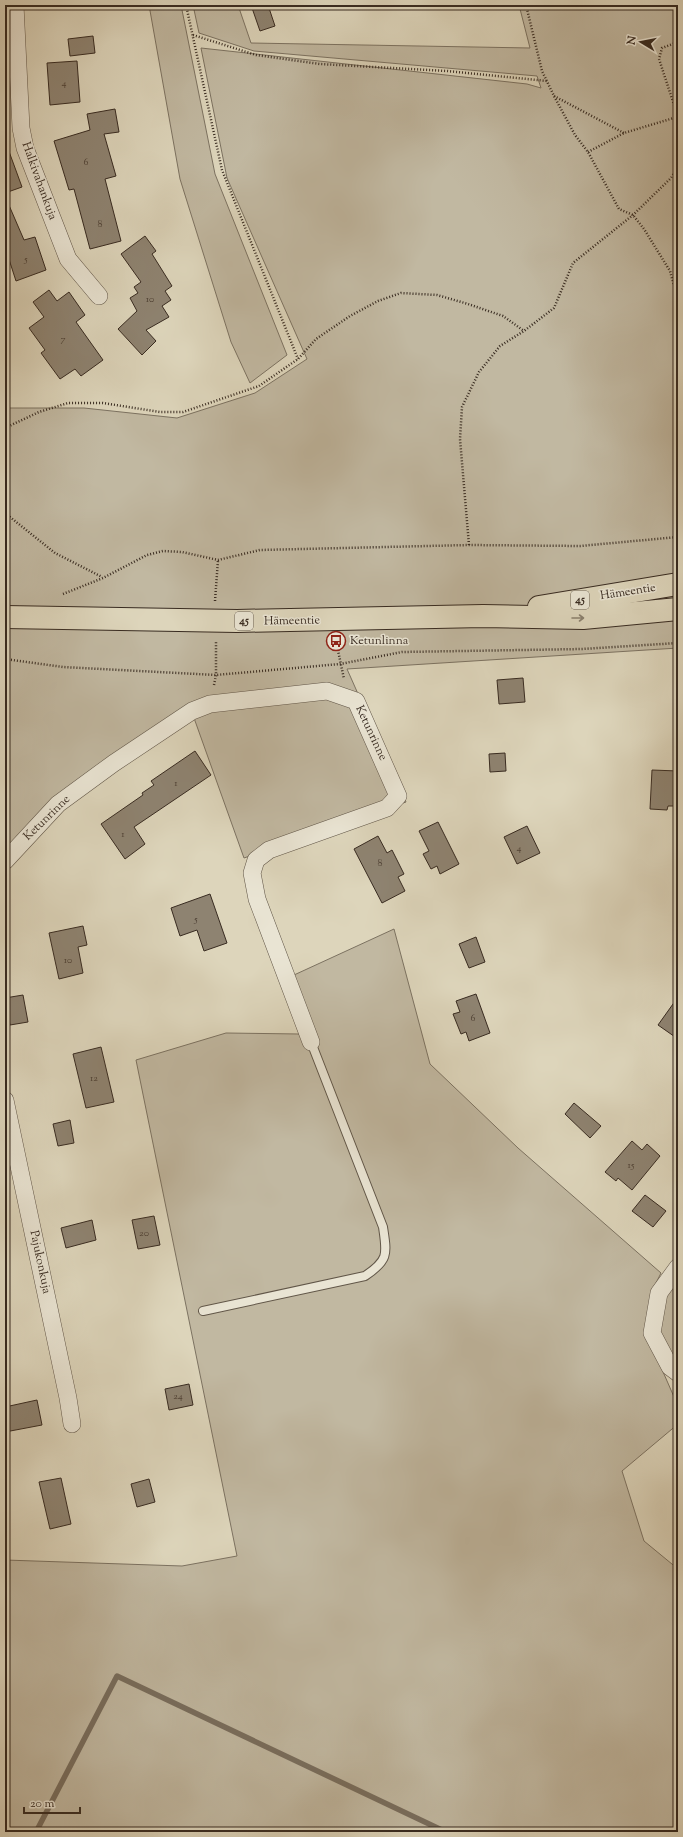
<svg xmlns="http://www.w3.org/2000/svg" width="683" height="1837" font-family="'Sorts Mill Goudy',serif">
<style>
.green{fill:#c1b8a1;stroke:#7c7261}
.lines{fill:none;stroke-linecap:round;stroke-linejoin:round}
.stream{stroke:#796e5e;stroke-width:5.5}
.building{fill:#8e8371;stroke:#382b21}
.lane-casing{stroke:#615648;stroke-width:10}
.street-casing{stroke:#615648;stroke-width:18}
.primary-casing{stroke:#382b21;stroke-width:24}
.path{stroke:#382b21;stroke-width:2.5;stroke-dasharray:1 2;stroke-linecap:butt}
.lane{stroke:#e9e4d3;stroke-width:8}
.street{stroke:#e9e4d3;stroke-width:17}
.primary{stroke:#ddd5bb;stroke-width:22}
.oneway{stroke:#8a806e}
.labels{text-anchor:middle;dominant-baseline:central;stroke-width:3;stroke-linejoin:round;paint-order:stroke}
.number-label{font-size:10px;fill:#4e4135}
.shield{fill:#e9e4d3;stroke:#6d6256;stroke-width:1}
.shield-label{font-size:11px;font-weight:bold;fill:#382b21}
.street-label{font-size:12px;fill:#382b21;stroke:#e9e4d3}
.poi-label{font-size:12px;fill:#382b21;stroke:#e9e4d3;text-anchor:start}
</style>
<rect width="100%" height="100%" fill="#ddd5bb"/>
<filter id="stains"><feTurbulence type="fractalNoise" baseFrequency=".005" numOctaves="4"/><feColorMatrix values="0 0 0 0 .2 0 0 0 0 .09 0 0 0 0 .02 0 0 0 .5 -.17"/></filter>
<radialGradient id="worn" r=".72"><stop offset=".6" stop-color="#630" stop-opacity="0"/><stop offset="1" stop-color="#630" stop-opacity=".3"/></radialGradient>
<!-- green -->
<g class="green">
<path d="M149 5H181L215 174 287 355 250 383 231 342 180 179Z"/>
<path d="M193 5H238L251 43 530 48 519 5H678V648L347 669 406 802 244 858 194 718 76 795 5 866V408H84L177 418 255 393 307 359 227 178 201 48 527 84 541 88 537 76 254 51 199 33Z"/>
<path d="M394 929 430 1064 518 1148 661 1273 651 1293 646 1333 678 1406V1424L622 1471 644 1541 678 1569V1832H5V1560L182 1566 237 1556 136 1060 226 1033 299 1034 294 975Z"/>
<path d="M678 1278V1364L658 1330 665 1295Z"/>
</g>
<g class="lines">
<!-- stream -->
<path class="stream" d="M36 1832 117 1676 446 1832"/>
</g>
<!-- building -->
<g class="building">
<path d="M251 5H268L275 26 260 31Z"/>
<path d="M93 36 95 53 70 56 68 39Z"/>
<path d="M77 61 80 102 50 105 47 63Z"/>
<path d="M115 109 119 132 104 134 116 176 105 179 121 241 90 249 74 189 69 190 54 141 90 130 87 114Z"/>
<path d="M5 146H7L22 187 5 193Z"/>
<path d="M5 196 24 240 35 237 46 270 16 281 5 247Z"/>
<path d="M145 236 156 251 152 254 172 286 165 291 171 300 162 306 169 317 146 330 156 341 142 355 118 329 137 311 130 298 138 293 134 287 141 282 121 254Z"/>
<path d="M49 290 57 301 69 292 85 315 76 322 103 360 81 376 75 369 60 379 41 353 45 350 29 328 44 317 33 302Z"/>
<path d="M523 678 525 702 499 704 497 680Z"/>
<path d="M195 751 211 775 134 827 145 844 125 859 101 824 143 795 142 793 154 785 151 781Z"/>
<path d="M505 753 506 771 490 772 489 754Z"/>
<path d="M652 770 678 771V806H668L667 810 650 809Z"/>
<path d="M438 822 459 864 440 874 437 866 431 869 423 854 429 851 419 831Z"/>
<path d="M527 826 540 853 517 864 504 837Z"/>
<path d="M378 836 387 853 392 850 404 874 398 877 405 891 382 903 354 849Z"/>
<path d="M210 894 227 943 204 951 197 930 180 936 171 908Z"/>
<path d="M83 926 87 945 78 947 83 973 59 979 49 933Z"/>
<path d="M476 937 485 962 469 968 459 944Z"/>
<path d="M476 994 490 1033 469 1041 466 1032 461 1034 453 1014 460 1012 456 1001Z"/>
<path d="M23 995 28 1022 10 1025 5 998Z"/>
<path d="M678 997V1039L658 1025Z"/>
<path d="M101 1047 114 1102 86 1108 73 1054Z"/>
<path d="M574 1103 601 1126 590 1138 565 1114Z"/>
<path d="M70 1120 74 1143 58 1146 53 1124Z"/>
<path d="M632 1141 642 1150 647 1144 660 1156 632 1190 618 1178 616 1181 605 1172Z"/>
<path d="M645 1195 666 1211 653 1227 632 1211Z"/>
<path d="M154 1216 160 1245 138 1249 132 1220Z"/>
<path d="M92 1220 96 1240 66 1248 61 1228Z"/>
<path d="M189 1384 193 1405 169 1410 165 1389Z"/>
<path d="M37 1400 42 1425 5 1432V1407Z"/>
<path d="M61 1478 71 1524 50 1529 39 1482Z"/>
<path d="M149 1479 155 1502 137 1507 131 1484Z"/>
</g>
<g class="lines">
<!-- lane casing -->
<g class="lane-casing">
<path id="lane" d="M203 1311 365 1276C389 1260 387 1254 383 1227L311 1042"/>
</g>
<!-- street casing -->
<g class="street-casing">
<g id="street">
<path d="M15 5 21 128 25 148 68 259 99 296"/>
<path d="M5 861 58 804 114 763 192 711 210 704 327 691 356 701 398 796 387 808 269 850 256 860 252 873 257 899 311 1042"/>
<path d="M5 1100 68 1398 72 1424"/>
<path d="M678 1267 659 1293 652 1333 670 1367 678 1373"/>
</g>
</g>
<!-- primary casing -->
<g class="primary-casing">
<g id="primary">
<path d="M539 607 678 584"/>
<path d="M5 617 237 621 483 616 583 618 678 609"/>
</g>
</g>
<!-- path -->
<g class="path">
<path d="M186 5 222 170 298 359"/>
<path d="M526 5 542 71 554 96 575 135 588 152 619 209 633 215 644 229 670 271 678 300"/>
<path d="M193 35 256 55 320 64 447 71 547 81"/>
<path d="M554 96 624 133"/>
<path d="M678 117 659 59 662 48 678 42"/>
<path d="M588 152 624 133 677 117 678 118"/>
<path d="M5 428 39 412 68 403H103L160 412H183L259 386 298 359 316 339 350 316 378 301 401 293 437 295 468 304 503 316 524 331"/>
<path d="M5 513 55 553 102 577"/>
<path d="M469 545 460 439 462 407 479 372 500 346 524 331 554 308 573 263 633 215 671 178 678 167"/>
<path d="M63 594 103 578 147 555 163 551 182 552 218 560 260 550 469 545 580 546 678 537"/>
<path d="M215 601 218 560"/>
<path d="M336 641 344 679"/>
<path d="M5 659 63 667 216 675 340 664 402 652 582 649 678 643"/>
<path d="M214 685 216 675V641"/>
</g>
<!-- lane -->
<use href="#lane" class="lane"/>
<!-- street -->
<use href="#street" class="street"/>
<!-- primary -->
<use href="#primary" class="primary"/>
</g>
<!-- one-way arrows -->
<defs><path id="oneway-shaft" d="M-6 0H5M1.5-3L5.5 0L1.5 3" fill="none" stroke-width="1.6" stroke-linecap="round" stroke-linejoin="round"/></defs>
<use class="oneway" href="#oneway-shaft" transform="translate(578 618)"/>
<!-- icons -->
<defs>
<g id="bus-ring" transform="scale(1)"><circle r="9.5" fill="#e9e4d3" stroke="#8f2418" stroke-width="1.5"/><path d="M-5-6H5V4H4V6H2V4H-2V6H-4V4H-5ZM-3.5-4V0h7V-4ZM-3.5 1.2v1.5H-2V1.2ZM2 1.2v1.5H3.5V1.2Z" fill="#8f2418"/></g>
</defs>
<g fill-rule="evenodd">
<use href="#bus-ring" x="336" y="641"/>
</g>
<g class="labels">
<!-- number labels -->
<g class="number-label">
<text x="64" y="83">4</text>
<text x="86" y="162">6</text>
<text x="100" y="224">8</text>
<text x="26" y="259">5</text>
<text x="150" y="299">10</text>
<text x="63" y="339">7</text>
<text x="176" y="783">1</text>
<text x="123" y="834">1</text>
<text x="519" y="848">4</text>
<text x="380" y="863">8</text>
<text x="196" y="919">5</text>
<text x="68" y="960">10</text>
<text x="473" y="1018">6</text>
<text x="94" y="1078">12</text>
<text x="631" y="1165">15</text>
<text x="144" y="1233">20</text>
<text x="178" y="1396">24</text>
</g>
<!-- shield labels -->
<g class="shield">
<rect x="571" y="591" width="18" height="18" rx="3"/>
<rect x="235" y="612" width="18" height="18" rx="3"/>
</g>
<g class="shield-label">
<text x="580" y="600">45</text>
<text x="244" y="621">45</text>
</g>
<!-- street labels -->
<g class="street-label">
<text transform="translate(39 181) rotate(70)">Halkivahankuja</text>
<text transform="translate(628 592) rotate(-9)">Hämeentie</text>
<text transform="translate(292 621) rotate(-1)">Hämeentie</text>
<text transform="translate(371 733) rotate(65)">Ketunrinne</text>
<text transform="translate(47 818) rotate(-44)">Ketunrinne</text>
<text transform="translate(40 1262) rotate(78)">Pajukonkuja</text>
</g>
<!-- poi labels -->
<g class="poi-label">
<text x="350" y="641">Ketunlinna</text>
</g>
</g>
<!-- margin -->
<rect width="683" height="1837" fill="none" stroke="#ddd5bb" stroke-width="20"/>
<rect x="6" y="6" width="671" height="1825" fill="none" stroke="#382b21" stroke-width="2"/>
<rect x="10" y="10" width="663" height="1817" fill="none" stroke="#382b21"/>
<!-- north arrow -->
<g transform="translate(641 42) rotate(280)" stroke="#e9e4d3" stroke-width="3" paint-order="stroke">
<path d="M0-3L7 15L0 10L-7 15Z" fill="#382b21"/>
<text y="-6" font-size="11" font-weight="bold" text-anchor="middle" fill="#382b21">N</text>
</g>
<!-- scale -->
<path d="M24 1807v6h56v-6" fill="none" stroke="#382b21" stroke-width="2"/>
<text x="30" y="1807" font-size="12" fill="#382b21" stroke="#e9e4d3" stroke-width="3" paint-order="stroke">20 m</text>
<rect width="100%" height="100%" filter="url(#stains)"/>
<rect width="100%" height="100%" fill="url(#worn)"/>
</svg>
